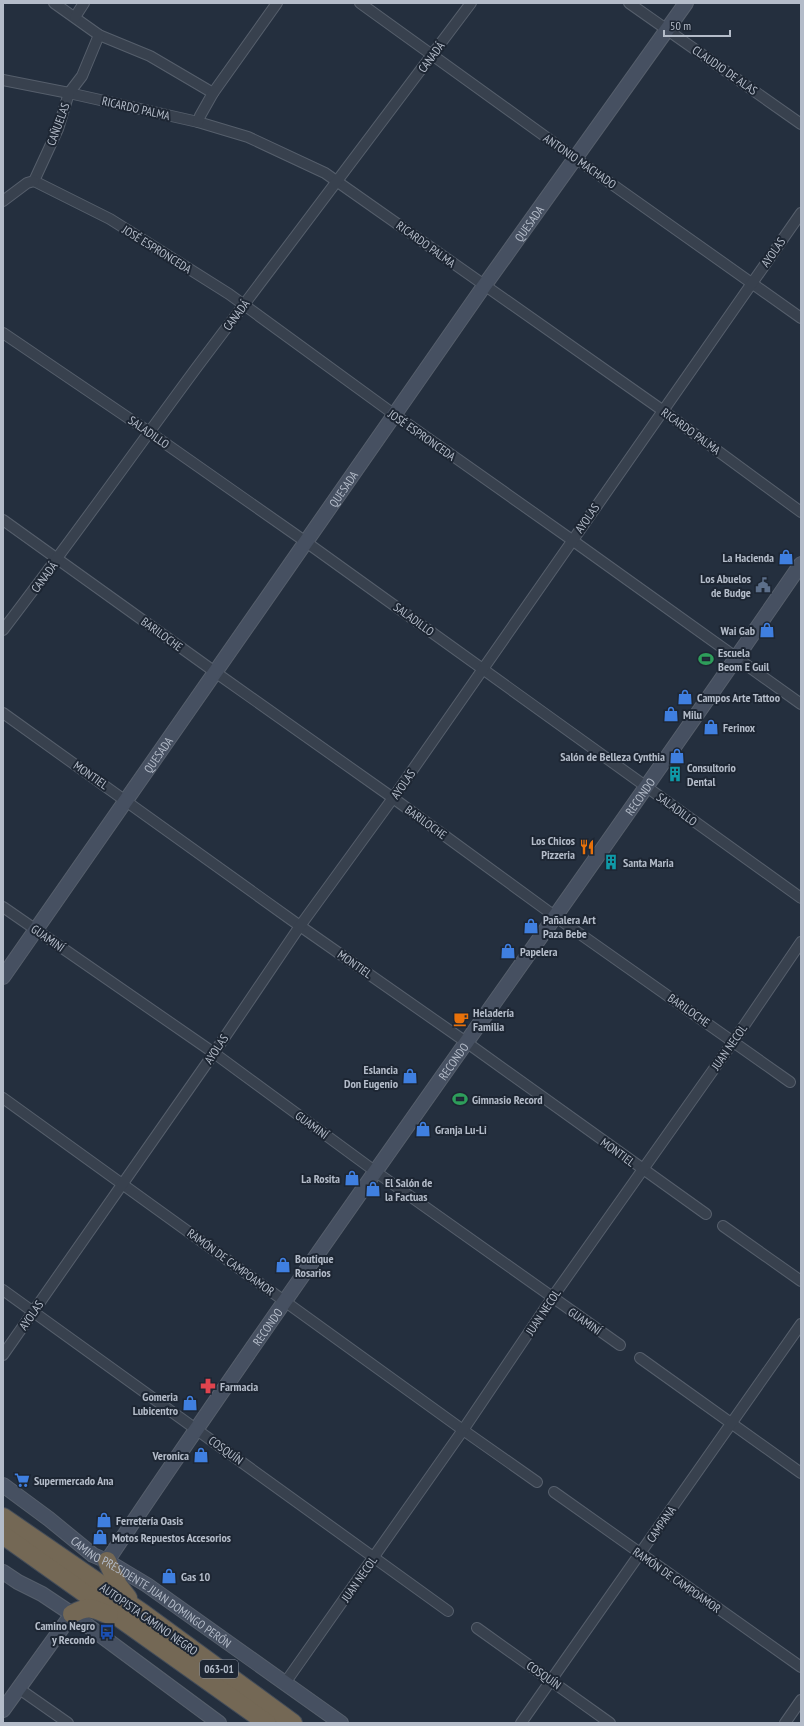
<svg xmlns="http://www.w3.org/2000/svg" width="804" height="1726" font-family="'PT Sans Narrow',sans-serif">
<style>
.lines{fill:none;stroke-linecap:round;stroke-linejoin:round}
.street-casing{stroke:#565f6c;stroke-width:12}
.secondary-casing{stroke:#565f6c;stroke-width:16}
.highway-casing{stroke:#434c59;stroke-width:20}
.street{stroke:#38414e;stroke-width:10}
.secondary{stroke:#465061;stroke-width:14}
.highway{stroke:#746855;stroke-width:18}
.labels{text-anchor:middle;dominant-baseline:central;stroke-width:4;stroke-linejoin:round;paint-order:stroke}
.shield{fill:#1d2633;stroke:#878f9c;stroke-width:1}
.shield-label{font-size:11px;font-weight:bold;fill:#b4bcc9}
.street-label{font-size:12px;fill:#b4bcc9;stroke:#1d2633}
.poi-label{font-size:12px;font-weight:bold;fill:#b4bcc9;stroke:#1d2633;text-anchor:start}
</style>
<rect width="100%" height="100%" fill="#242f3e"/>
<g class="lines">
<!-- street casing -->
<g class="street-casing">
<g id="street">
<path d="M54 3 99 35 150 56 213 93"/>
<path d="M360 3 575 158 801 318"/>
<path d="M629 3 801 124"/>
<path d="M75 17 84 3"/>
<path d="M3 80 69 93 198 122 248 137 325 173 662 410 801 512"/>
<path d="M198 122 200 116 213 93 277 3"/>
<path d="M34 181 110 219 229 294 395 415 572 540 801 704"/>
<path d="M34 181 58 129 69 93 82 76 99 35"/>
<path d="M3 201 27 183 34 181"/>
<path d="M3 333 149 432 306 542 801 898"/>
<path d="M3 520 215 672 393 798 556 917 790 1082"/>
<path d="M3 630C69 544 132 455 197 367 288 246 380 125 471 3"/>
<path d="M3 713 300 926 466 1042 706 1214"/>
<path d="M3 907 214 1053 376 1172 620 1345"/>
<path d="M3 1098 463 1430 537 1482"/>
<path d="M723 1226 801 1281"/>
<path d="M3 1290 448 1611"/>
<path d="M3 1355 214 1053 300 926 393 798 801 213"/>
<path d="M640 1358 801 1473"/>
<path d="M554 1492 801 1667"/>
<path d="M477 1628 610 1723"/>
<path d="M285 1683 463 1430 552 1298 733 1042 801 942"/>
<path d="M18 1688 68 1723"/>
<path d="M521 1723 801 1324"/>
<path d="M785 1723 801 1700"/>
</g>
</g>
<!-- secondary casing -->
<g class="secondary-casing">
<g id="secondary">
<path id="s1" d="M3 977 484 286 686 3"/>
<path id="s2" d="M3 1485 49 1519 93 1555 107 1561 147 1585 341 1723"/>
<path id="s3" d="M107 1561C333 1224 572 898 801 564"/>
<path d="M3 1572 18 1582 42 1594 72 1614 219 1723"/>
<path d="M3 1710 72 1614"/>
</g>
</g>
<!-- highway casing -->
<g class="highway-casing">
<g id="highway">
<path d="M3 1517 144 1614 293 1723"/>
<path d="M3 1535 267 1723"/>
<path d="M107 1561 118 1585 128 1598"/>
<path d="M72 1614C88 1605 93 1608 109 1615"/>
</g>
</g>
<!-- street -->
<use href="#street" class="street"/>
<!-- secondary -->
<use href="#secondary" class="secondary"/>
<!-- highway -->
<use href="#highway" class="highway"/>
</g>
<!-- icons -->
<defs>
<g id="shop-bare" transform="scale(1.2)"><path d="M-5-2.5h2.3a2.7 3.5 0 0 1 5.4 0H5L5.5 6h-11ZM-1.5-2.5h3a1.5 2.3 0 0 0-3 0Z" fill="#3f7fe0" stroke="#1d2633" stroke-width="2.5" paint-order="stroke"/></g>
<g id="civic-bare" transform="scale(1.2)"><path d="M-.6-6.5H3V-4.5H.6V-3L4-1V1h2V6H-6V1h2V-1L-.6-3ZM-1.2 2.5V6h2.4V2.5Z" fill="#5c6f8a" stroke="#1d2633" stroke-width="2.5" paint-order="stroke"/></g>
<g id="stadium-bare" transform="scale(1.2)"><path d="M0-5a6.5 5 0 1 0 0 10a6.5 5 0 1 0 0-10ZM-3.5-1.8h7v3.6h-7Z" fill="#2e9e5b" stroke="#1d2633" stroke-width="2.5" paint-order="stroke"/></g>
<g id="building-bare" transform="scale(1.2)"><path d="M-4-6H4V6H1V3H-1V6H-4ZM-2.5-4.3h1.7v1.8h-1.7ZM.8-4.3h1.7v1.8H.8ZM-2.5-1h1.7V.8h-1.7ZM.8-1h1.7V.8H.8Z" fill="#0f9aa8" stroke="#1d2633" stroke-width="2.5" paint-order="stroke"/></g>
<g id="restaurant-bare" transform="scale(1.2)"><path d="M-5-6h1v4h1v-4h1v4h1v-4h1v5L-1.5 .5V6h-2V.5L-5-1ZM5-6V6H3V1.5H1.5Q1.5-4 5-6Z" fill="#e8710a" stroke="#1d2633" stroke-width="2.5" paint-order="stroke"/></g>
<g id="cafe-bare" transform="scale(1.2)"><path d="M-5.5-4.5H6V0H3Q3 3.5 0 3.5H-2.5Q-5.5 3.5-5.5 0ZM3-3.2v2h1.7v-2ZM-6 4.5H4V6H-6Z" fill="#e8710a" stroke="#1d2633" stroke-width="2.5" paint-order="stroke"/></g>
<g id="pharmacy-bare" transform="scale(1.2)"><path d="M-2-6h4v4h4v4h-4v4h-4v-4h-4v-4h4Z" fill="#e0444e" stroke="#1d2633" stroke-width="2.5" paint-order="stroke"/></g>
<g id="supermarket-bare" transform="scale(1.2)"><path d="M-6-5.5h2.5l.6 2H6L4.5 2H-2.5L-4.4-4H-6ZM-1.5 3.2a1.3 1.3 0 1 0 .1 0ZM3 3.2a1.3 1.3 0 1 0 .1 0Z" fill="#3f7fe0" stroke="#1d2633" stroke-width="2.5" paint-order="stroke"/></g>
<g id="bus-bare" transform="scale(1.2)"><path d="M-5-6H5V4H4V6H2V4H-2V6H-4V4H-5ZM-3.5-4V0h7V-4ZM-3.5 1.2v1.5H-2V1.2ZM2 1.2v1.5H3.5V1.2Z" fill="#1a4fb4" stroke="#1d2633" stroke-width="2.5" paint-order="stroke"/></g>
</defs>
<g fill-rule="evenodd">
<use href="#shop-bare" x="786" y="557"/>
<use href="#civic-bare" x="763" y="585"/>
<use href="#shop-bare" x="767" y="630"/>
<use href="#stadium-bare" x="706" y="659"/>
<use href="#shop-bare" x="685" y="697"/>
<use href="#shop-bare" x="671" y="714"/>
<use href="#shop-bare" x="711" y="727"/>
<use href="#shop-bare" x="677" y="756"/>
<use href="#building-bare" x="675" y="774"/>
<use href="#restaurant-bare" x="587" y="847"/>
<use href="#building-bare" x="611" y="862"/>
<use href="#shop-bare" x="531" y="926"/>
<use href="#shop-bare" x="508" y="951"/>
<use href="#cafe-bare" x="461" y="1019"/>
<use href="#shop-bare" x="410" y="1076"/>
<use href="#stadium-bare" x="460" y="1099"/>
<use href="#shop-bare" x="423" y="1129"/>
<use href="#shop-bare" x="352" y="1178"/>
<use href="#shop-bare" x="373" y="1189"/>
<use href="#shop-bare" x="283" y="1265"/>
<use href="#pharmacy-bare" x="208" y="1386"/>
<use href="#shop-bare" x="190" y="1403"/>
<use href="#shop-bare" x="201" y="1455"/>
<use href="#supermarket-bare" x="22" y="1480"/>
<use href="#shop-bare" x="104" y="1520"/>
<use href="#shop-bare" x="100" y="1537"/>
<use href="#shop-bare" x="169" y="1576"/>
<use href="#bus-bare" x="107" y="1632"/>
</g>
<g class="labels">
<!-- shield labels -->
<rect class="shield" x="200" y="1660" width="38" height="18" rx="3"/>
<g class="shield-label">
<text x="219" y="1669">063-01</text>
</g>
<!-- street labels -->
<g class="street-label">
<text transform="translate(431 57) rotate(-53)">CANADÁ</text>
<text transform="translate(725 70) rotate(35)">CLAUDIO DE ALAS</text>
<text transform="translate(136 108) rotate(13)">RICARDO PALMA</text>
<text transform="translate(58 124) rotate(-70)">CAÑUELAS</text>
<text transform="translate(580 161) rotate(35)">ANTONIO MACHADO</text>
<text stroke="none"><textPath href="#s1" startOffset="919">QUESADA</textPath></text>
<text transform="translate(426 244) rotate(36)">RICARDO PALMA</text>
<text transform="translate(157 249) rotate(32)">JOSÉ ESPRONCEDA</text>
<text transform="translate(773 252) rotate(-55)">AYOLAS</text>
<text transform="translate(236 315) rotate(-53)">CANADÁ</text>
<text transform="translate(691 431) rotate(36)">RICARDO PALMA</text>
<text transform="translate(149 432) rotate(35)">SALADILLO</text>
<text transform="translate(422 435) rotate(35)">JOSÉ ESPRONCEDA</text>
<text stroke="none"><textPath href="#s1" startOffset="595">QUESADA</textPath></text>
<text transform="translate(587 518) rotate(-55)">AYOLAS</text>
<text transform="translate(44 577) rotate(-53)">CANADÁ</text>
<text transform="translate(414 619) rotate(36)">SALADILLO</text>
<text transform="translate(162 634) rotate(36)">BARILOCHE</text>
<text stroke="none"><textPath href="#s1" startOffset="271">QUESADA</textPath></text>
<text transform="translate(91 775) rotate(35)">MONTIEL</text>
<text transform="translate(403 784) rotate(-55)">AYOLAS</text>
<text stroke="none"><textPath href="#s3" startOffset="932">RECONDO</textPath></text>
<text transform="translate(677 809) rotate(36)">SALADILLO</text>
<text transform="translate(426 822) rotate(36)">BARILOCHE</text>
<text transform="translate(48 938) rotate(35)">GUAMINÍ</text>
<text transform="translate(355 964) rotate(35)">MONTIEL</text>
<text transform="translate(689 1010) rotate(35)">BARILOCHE</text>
<text transform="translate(729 1047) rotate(-55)">JUAN NECOL</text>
<text transform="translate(216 1049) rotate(-56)">AYOLAS</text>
<text stroke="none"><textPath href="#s3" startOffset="608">RECONDO</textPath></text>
<text transform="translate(312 1125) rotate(36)">GUAMINÍ</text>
<text transform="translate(618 1152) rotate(36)">MONTIEL</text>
<text transform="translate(231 1262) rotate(36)">RAMÓN DE CAMPOAMOR</text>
<text transform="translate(543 1312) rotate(-56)">JUAN NECOL</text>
<text transform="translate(31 1315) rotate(-55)">AYOLAS</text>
<text transform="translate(585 1321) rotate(35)">GUAMINÍ</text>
<text stroke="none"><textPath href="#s3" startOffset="284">RECONDO</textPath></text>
<text transform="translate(226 1450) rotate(36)">COSQUÍN</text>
<text transform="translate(661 1524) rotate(-55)">CAMPANA</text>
<text transform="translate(359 1579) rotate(-55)">JUAN NECOL</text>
<text transform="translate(677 1580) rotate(35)">RAMÓN DE CAMPOAMOR</text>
<text stroke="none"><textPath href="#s2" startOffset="183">CAMINO PRESIDENTE JUAN DOMINGO PERÓN</textPath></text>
<text transform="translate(149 1619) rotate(35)">AUTOPISTA CAMINO NEGRO</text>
<text transform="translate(544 1675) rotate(35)">COSQUÍN</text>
</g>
<!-- poi labels -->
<g class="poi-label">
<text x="774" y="557" text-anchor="end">La Hacienda</text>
<text x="751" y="578" text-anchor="end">Los Abuelos<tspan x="751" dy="14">de Budge</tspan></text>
<text x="755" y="630" text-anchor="end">Wai Gab</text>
<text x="718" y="652">Escuela<tspan x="718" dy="14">Beom E Guil</tspan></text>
<text x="697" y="697">Campos Arte Tattoo</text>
<text x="683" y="714">Milu</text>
<text x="723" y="727">Ferinox</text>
<text x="665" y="756" text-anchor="end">Salón de Belleza Cynthia</text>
<text x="687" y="767">Consultorio<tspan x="687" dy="14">Dental</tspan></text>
<text x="575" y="840" text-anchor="end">Los Chicos<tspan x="575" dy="14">Pizzeria</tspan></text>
<text x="623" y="862">Santa Maria</text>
<text x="543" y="919">Pañalera Art<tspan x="543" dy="14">Paza Bebe</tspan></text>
<text x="520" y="951">Papelera</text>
<text x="473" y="1012">Heladería<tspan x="473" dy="14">Familia</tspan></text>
<text x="398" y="1069" text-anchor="end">Eslancia<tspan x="398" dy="14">Don Eugenio</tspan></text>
<text x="472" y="1099">Gimnasio Record</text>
<text x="435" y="1129">Granja Lu-Li</text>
<text x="340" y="1178" text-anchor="end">La Rosita</text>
<text x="385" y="1182">El Salón de<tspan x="385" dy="14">la Factuas</tspan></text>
<text x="295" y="1258">Boutique<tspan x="295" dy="14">Rosarios</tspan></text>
<text x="220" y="1386">Farmacia</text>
<text x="178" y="1396" text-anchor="end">Gomeria<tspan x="178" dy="14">Lubicentro</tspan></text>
<text x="189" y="1455" text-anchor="end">Veronica</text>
<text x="34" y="1480">Supermercado Ana</text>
<text x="116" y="1520">Ferretería Oasis</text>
<text x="112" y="1537">Motos Repuestos Accesorios</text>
<text x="181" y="1576">Gas 10</text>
<text x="95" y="1625" text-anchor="end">Camino Negro<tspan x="95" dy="14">y Recondo</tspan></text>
</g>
</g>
<!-- border -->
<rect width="804" height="1726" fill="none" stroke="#b4bcc9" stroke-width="8"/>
<!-- scale -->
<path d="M664 30v6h66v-6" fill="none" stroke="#b4bcc9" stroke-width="2"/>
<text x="670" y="30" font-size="12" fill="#b4bcc9" stroke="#1d2633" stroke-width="3" paint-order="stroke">50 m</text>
</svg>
